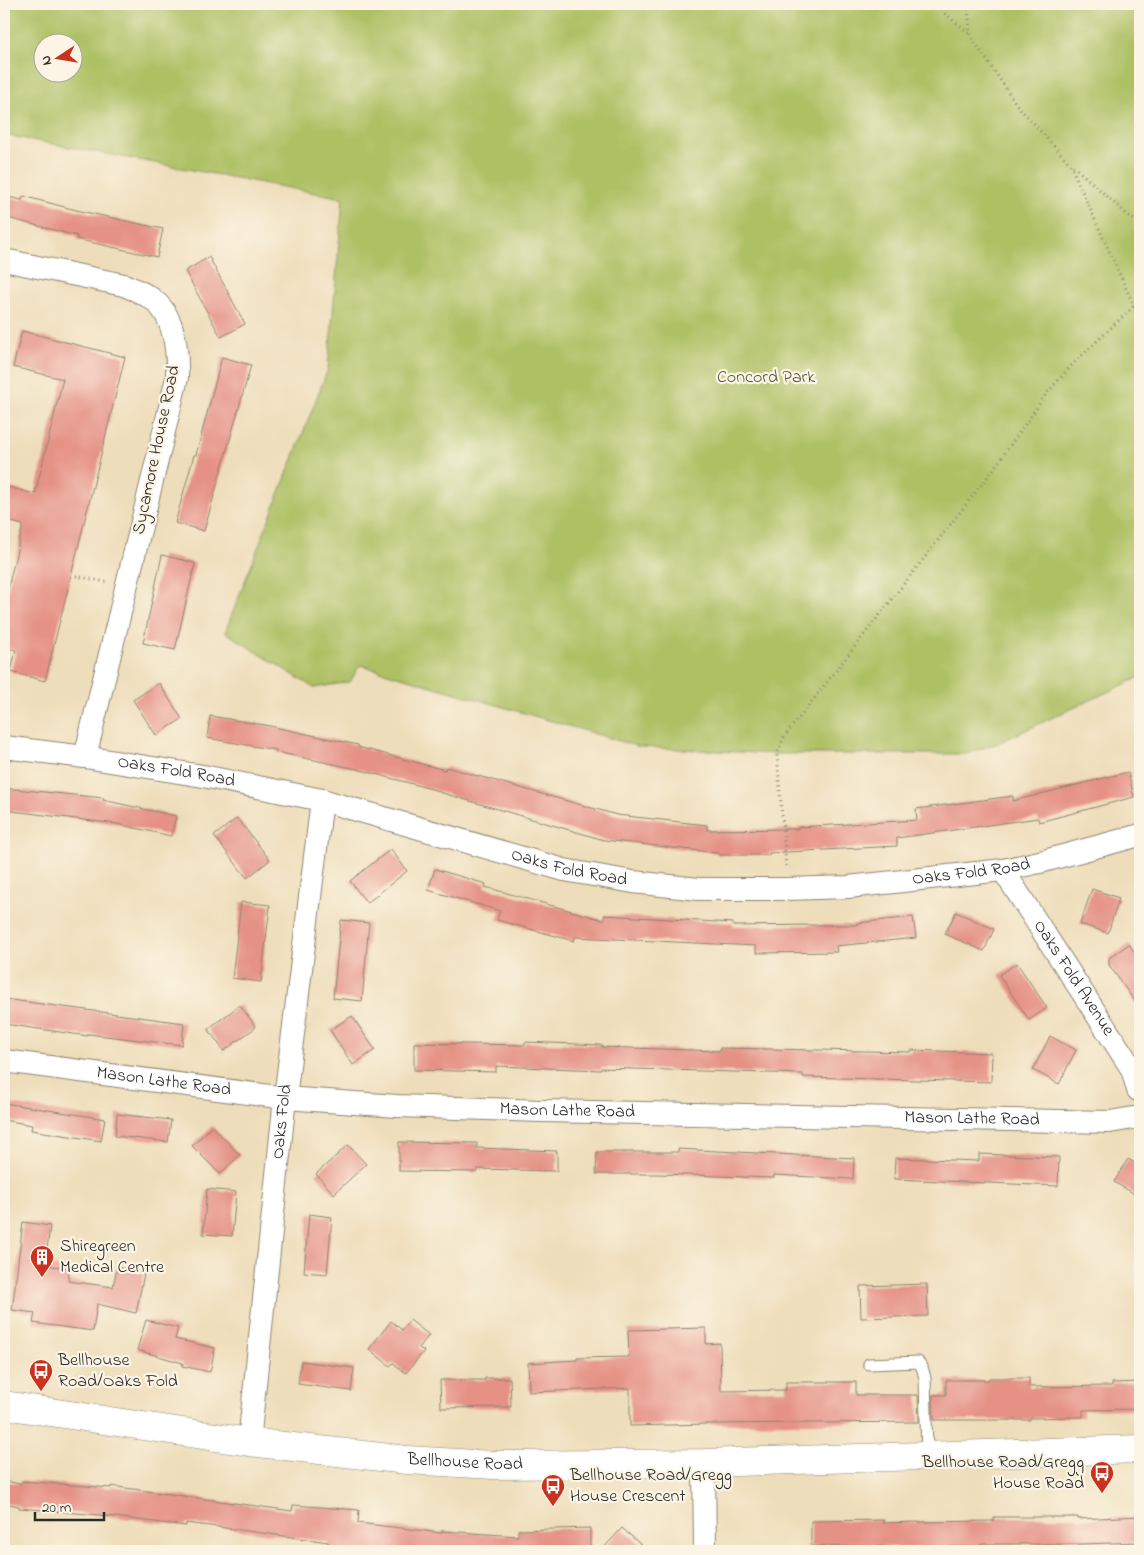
<svg xmlns="http://www.w3.org/2000/svg" width="1144" height="1555" font-family="'Indie Flower',sans-serif">
<style>
.green{fill:#adc064;stroke:#6c7648;fill-rule:evenodd}
.building{fill:#e59185}
.lines{fill:none;stroke-linecap:round;stroke-linejoin:round}
.service-casing{stroke:#8c8472;stroke-width:13}
.minor-casing{stroke:#8c8472;stroke-width:24}
.secondary-casing{stroke:#8c8472;stroke-width:29}
.path{stroke:#8c8472;stroke-width:3;stroke-dasharray:1 4;stroke-linecap:butt}
.service{stroke:#fff;stroke-width:11}
.minor{stroke:#fff;stroke-width:22}
.secondary{stroke:#fff;stroke-width:28}
.labels{text-anchor:middle;dominant-baseline:central;stroke-width:4.5;stroke-linejoin:round;paint-order:stroke}
.park-label{font-size:18px;fill:#52583c;stroke:#fcf5e5}
.street-label{font-size:18px;fill:#2b2b2b;stroke:#fcf5e5}
.poi-label{font-size:18px;fill:#2b2b2b;stroke:#fcf5e5;text-anchor:start}
</style>
<rect width="100%" height="100%" fill="#fcf5e5"/>
<filter id="ink" filterUnits="userSpaceOnUse"><feTurbulence type="fractalNoise" baseFrequency=".02" numOctaves="2"/><feDisplacementMap in="SourceGraphic" scale="10" xChannelSelector="R" yChannelSelector="G"/><feConvolveMatrix kernelMatrix="1 2 1 2 8 2 1 2 1" color-interpolation-filters="sRGB"/></filter>
<filter id="wash" filterUnits="userSpaceOnUse"><feTurbulence type="fractalNoise" baseFrequency=".0096" numOctaves="4" result="noise"/><feDisplacementMap in="SourceGraphic" scale="20" xChannelSelector="R" yChannelSelector="G"/><feGaussianBlur stdDeviation="1.12" result="paint"/><feColorMatrix in="noise" values="0 0 0 0 0 0 0 0 0 0 0 0 0 0 0 0 0 1.4 0 .05"/><feComposite in="paint" operator="in"/></filter>
<g filter="url(#wash)">
<rect width="100%" height="100%" fill="#eeddba"/>
<!-- green -->
<path class="green" d="M4 4H1140V677L996 744 965 754H777L640 747 360 665 350 682 314 688 225 632 328 369 343 198 4 135ZM42 42H72V72H42Z"/>
<g id="blocks">
<!-- building -->
<g class="building">
<path d="M4 196 22 200 23 196 76 210 163 229 157 257 76 239 77 236 4 217Z"/>
<path d="M209 257 245 324 221 337 185 271Z"/>
<path d="M22 331 125 357 45 681 11 672 16 650 4 647V605L23 525 4 520V486L35 494 63 379 13 367Z"/>
<path d="M222 357 251 365 204 531 175 523 194 455H196Z"/>
<path d="M162 555 195 563 175 650 143 643Z"/>
<path d="M159 683 182 719 156 735 133 700Z"/>
<path d="M210 716 265 725 358 745V747L445 770 446 767 617 815 707 825V830L798 829V827L917 820 916 809 1013 796V801L1128 772 1134 797 1039 822 1038 818 897 838V846L769 853V855H718V853L604 840 439 792V791L357 769 276 752V750L207 738Z"/>
<path d="M4 788 104 798 103 800 176 816 171 836 117 824 4 810Z"/>
<path d="M237 818 270 860 247 878 214 836Z"/>
<path d="M391 849 407 871 367 903 350 881Z"/>
<path d="M435 869 486 884 485 887 604 920V915L733 923V926L816 925H857V923L913 917 916 938 836 946 837 952 756 953V946L575 937 574 941 497 920 500 911 428 890Z"/>
<path d="M1092 889 1119 898 1108 933 1080 924Z"/>
<path d="M241 902 270 905 261 982 232 978Z"/>
<path d="M956 912 994 929 984 951 945 934Z"/>
<path d="M341 920 369 923 362 1001 333 998Z"/>
<path d="M1129 944 1140 961V1009L1109 965V958Z"/>
<path d="M1017 963 1047 1008 1029 1020 999 975Z"/>
<path d="M4 999 184 1023 182 1045 88 1034V1036L4 1024Z"/>
<path d="M240 1005 256 1027 224 1051 208 1029Z"/>
<path d="M352 1016 375 1050 353 1065 330 1030Z"/>
<path d="M1050 1036 1076 1050 1059 1084 1033 1070Z"/>
<path d="M525 1042 602 1045V1047L720 1051V1048L911 1052V1050L992 1053 991 1082 803 1077V1074L601 1068V1070L496 1066V1072L414 1070V1043L525 1045Z"/>
<path d="M4 1103 105 1119 101 1141 31 1130 32 1125 4 1120Z"/>
<path d="M117 1114 171 1120 168 1142 115 1136Z"/>
<path d="M212 1126 240 1155 220 1174 192 1146Z"/>
<path d="M399 1142 477 1143V1148L557 1151V1171L477 1169V1172L399 1171Z"/>
<path d="M348 1145 366 1164 334 1194 316 1174Z"/>
<path d="M678 1149 854 1158 853 1179 774 1175V1178L659 1174H596L597 1152H678Z"/>
<path d="M979 1154 1059 1157 1058 1186 894 1179 895 1158 979 1161Z"/>
<path d="M1128 1159 1140 1166V1197L1114 1182Z"/>
<path d="M207 1189 236 1192 232 1236 203 1234Z"/>
<path d="M309 1214 332 1217 327 1274 304 1272Z"/>
<path d="M23 1222 50 1226 45 1265 69 1268 68 1281 113 1287 117 1267 144 1274 136 1313 97 1304 93 1331 33 1323 35 1313 12 1310Z"/>
<path d="M927 1284 928 1316 861 1318 860 1286Z"/>
<path d="M146 1320 178 1328 175 1339 215 1348 210 1372 182 1366 183 1363 137 1350Z"/>
<path d="M410 1320 429 1335 419 1348 424 1351 406 1373 393 1363 390 1366 369 1349 391 1321 402 1330Z"/>
<path d="M706 1328V1344L720 1343 721 1391 786 1390V1382H856V1395H918L919 1422 709 1424 630 1426V1388L529 1392 528 1363 577 1360V1358L629 1357 628 1330Z"/>
<path d="M301 1361 354 1368 351 1391 298 1384Z"/>
<path d="M485 1378H510L511 1407 441 1408 440 1380H485Z"/>
<path d="M989 1378H1029V1387L1112 1386V1383L1140 1382V1409L1083 1410V1417L1030 1418V1420H934L933 1395H946V1380H989Z"/>
<path d="M4 1481 21 1484V1481L111 1488V1486L292 1511 293 1505 359 1510 358 1523 442 1533V1531L518 1536V1530L590 1528V1551H362L328 1549V1542L218 1527 186 1523V1526L99 1515 19 1508V1506L4 1503Z"/>
<path d="M1140 1516V1542L1082 1544H981V1547L897 1548V1547L811 1546V1521L883 1520V1523L917 1522 994 1521V1517H1078V1519Z"/>
<path d="M622 1528 648 1551H601Z"/>
</g>
</g>
</g>
<g filter="url(#ink)">
<use href="#blocks" fill-opacity="0" stroke="#8c8472" stroke-width="1"/>
<g class="lines">
<!-- service casing -->
<g class="service-casing">
<path id="service" d="M869 1364 918 1362 922 1367 925 1378 927 1456"/>
</g>
<!-- minor casing -->
<g class="minor-casing">
<g id="minor">
<path d="M4 260 124 285C134 289 144 293 152 299 175 315 178 352 177 378L85 757"/>
<path id="s1" d="M4 747 85 757 203 776 322 800 564 870 633 882 699 889H787L848 887 1003 870 1044 861 1140 835"/>
<path id="s2" d="M1003 870 1132 1069 1138 1090"/>
<path id="s3" d="M4 1061 285 1098 397 1106 542 1111 1110 1122 1133 1118"/>
<path id="s4" d="M249 1442 285 1098 322 800"/>
<path d="M704 1463 705 1551"/>
</g>
</g>
<!-- secondary casing -->
<g class="secondary-casing">
<g id="secondary">
<path id="s5" d="M4 1405 249 1442 407 1460 493 1465 704 1463 1140 1449"/>
</g>
</g>
<!-- path -->
<g class="path">
<path d="M933 4 970 34"/>
<path d="M968 4 970 35 1017 105 1070 164 1134 306 1140 326"/>
<path d="M1073 166 1129 216 1140 224"/>
<path d="M71 575 106 582"/>
<path d="M786 866 777 754 784 737 993 470 1047 393 1073 364 1134 306"/>
</g>
<!-- service -->
<use href="#service" class="service"/>
<!-- minor -->
<use href="#minor" class="minor"/>
<!-- secondary -->
<use href="#secondary" class="secondary"/>
</g>
</g>
<!-- icons -->
<defs>
<g id="building-pin" transform="scale(1.25)"><path d="M0 17L-7.5 6A9.5 9.5 0 1 1 7.5 6Z" fill="#c8321e" stroke="#fcf5e5"/><path d="M-4-6H4V6H1V3H-1V6H-4ZM-2.5-4.3h1.7v1.8h-1.7ZM.8-4.3h1.7v1.8H.8ZM-2.5-1h1.7V.8h-1.7ZM.8-1h1.7V.8H.8Z" fill="#fff"/></g>
<g id="bus-pin" transform="scale(1.25)"><path d="M0 17L-7.5 6A9.5 9.5 0 1 1 7.5 6Z" fill="#c8321e" stroke="#fcf5e5"/><path d="M-5-6H5V4H4V6H2V4H-2V6H-4V4H-5ZM-3.5-4V0h7V-4ZM-3.5 1.2v1.5H-2V1.2ZM2 1.2v1.5H3.5V1.2Z" fill="#fff"/></g>
</defs>
<g fill-rule="evenodd">
<use href="#building-pin" x="42" y="1257"/>
<use href="#bus-pin" x="41" y="1371"/>
<use href="#bus-pin" x="1102" y="1473"/>
<use href="#bus-pin" x="553" y="1486"/>
</g>
<g class="labels">
<!-- park labels -->
<g class="park-label">
<text x="766" y="378">Concord Park</text>
</g>
<!-- street labels -->
<g class="street-label">
<text transform="translate(157 450) rotate(-78)">Sycamore House Road</text>
<text stroke="none"><textPath href="#s1" startOffset="174">Oaks Fold Road</textPath></text>
<text stroke="none"><textPath href="#s1" startOffset="579">Oaks Fold Road</textPath></text>
<text stroke="none"><textPath href="#s1" startOffset="984">Oaks Fold Road</textPath></text>
<text stroke="none"><textPath href="#s2" startOffset="129">Oaks Fold Avenue</textPath></text>
<text stroke="none"><textPath href="#s3" startOffset="161">Mason Lathe Road</textPath></text>
<text stroke="none"><textPath href="#s3" startOffset="566">Mason Lathe Road</textPath></text>
<text stroke="none"><textPath href="#s3" startOffset="971">Mason Lathe Road</textPath></text>
<text stroke="none"><textPath href="#s4" startOffset="322">Oaks Fold</textPath></text>
<text stroke="none"><textPath href="#s5" startOffset="465">Bellhouse Road</textPath></text>
</g>
<!-- poi labels -->
<g class="poi-label">
<text x="60" y="1247">Shiregreen<tspan x="60" dy="21">Medical Centre</tspan></text>
<text x="58" y="1361">Bellhouse<tspan x="58" dy="21">Road/Oaks Fold</tspan></text>
<text x="1084" y="1463" text-anchor="end">Bellhouse Road/Gregg<tspan x="1084" dy="21">House Road</tspan></text>
<text x="570" y="1476">Bellhouse Road/Gregg<tspan x="570" dy="21">House Crescent</tspan></text>
</g>
</g>
<!-- margin -->
<rect width="1144" height="1555" fill="none" stroke="#fcf5e5" stroke-width="20"/>
<!-- north arrow -->
<g transform="translate(58 58) rotate(258)"><circle r="24" fill="#fcf5e5" stroke="#a8a49b"/>
<path d="M0-4L9 19L0 12L-9 19Z" fill="#c8321e"/>
<text y="-8" font-size="14" font-weight="bold" text-anchor="middle" fill="#2b2b2b">N</text>
</g>
<!-- scale -->
<path d="M35 1512v8h69v-8" fill="none" stroke="#2b2b2b" stroke-width="2.5"/>
<text x="42" y="1512" font-size="15" fill="#2b2b2b" stroke="#fcf5e5" stroke-width="4" paint-order="stroke">20 m</text>
</svg>
